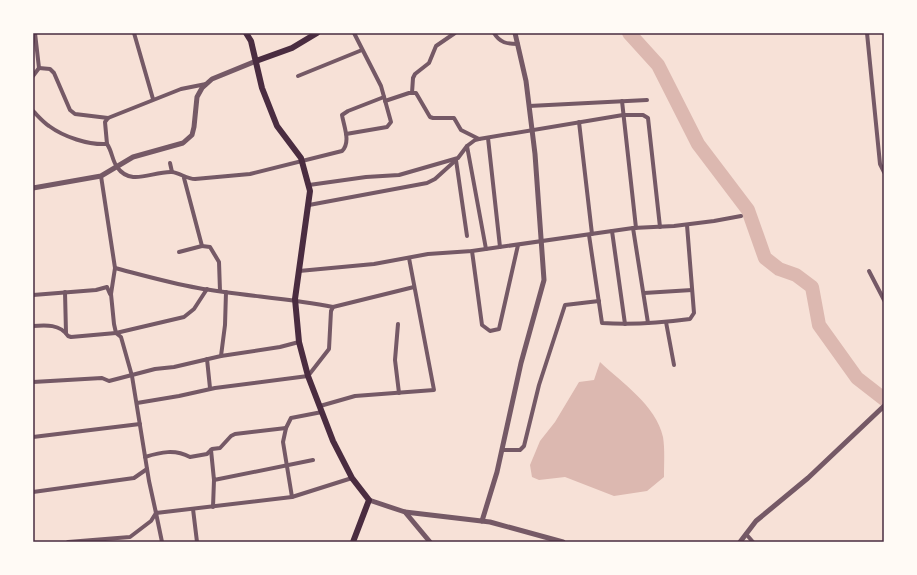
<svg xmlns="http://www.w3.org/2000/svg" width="917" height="575" font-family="'Work Sans',sans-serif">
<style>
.water{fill:#dcb8b0}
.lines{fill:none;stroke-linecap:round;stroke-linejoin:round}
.river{stroke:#dcb8b0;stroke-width:14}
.minor{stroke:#755966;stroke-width:4}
.tertiary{stroke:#755966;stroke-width:5}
.secondary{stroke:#4a2c40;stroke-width:6}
.neatline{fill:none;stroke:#4a2c40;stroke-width:1.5}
</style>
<rect width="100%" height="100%" fill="#f7e1d7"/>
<!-- water -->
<path class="water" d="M600 362C622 383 656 405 663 437 665 449 664 464 664 477L647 491 614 496 565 477 539 480 532 477 530 465 540 441 555 422 579 382 594 380Z"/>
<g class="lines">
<!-- river -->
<path class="river" d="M629 33 658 65 698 144 748 210 765 258 779 269 796 275 812 287 819 325 857 378 884 399"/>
<!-- minor -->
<g class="minor">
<path d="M134 33 153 99"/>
<path d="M494 33C500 43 507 44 518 44"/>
<path d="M867 33 880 164 884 172"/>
<path d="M39 68 50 69 54 73 70 110 75 114 108 118"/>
<path d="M33 76 39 68 35 33"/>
<path d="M298 76 362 50"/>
<path d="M412 93 413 78 415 74 429 63 436 46 455 33"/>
<path d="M385 101 409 93H416L430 117 433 118H454L461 130 479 139"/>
<path d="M622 101 636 228"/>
<path d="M529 106 647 100"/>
<path d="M33 111C38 116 43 122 49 126 64 137 88 145 107 144 112 151 112 160 117 167 131 187 152 171 172 172 180 173 187 179 195 179L250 174 342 151C351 142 344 127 342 115L348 111 384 97"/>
<path d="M579 122 592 234"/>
<path d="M346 134 387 127 391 122 381 86 354 33"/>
<path d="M488 138 500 247"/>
<path d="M107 144 105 122 108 118 181 89 206 84"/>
<path d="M467 146 475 140 479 139 623 115H643L648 118 660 227"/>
<path d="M456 160 467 236"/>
<path d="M170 163 172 172"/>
<path d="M101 176 115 268 111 294 114 324 116 333 121 337 132 376 149 481 156 513 292 497 352 478"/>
<path d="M184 178 202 246 210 247 219 262 220 291"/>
<path d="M309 185 366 177 399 175 458 158 467 146 486 249"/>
<path d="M309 205 427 183 435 179 456 160"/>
<path d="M633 228 648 323"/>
<path d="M612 231 625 324"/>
<path d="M589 235 602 323C632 325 660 323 690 319L694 313 687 225"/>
<path d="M472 251 482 325 490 331 499 329 518 245"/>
<path d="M179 252 202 246"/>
<path d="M115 268C142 275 170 283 198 288 243 296 288 298 333 307"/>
<path d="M299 271 374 264 428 254 472 251 633 228 674 226 714 221 741 216"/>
<path d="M869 271 884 300"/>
<path d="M65 292 66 333"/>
<path d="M644 293 692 290"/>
<path d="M33 295 96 290 107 287 110 294"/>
<path d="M666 322 674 365"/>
<path d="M398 324 395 360 399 393"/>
<path d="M33 326C46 325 60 324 68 336L71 337 116 333 184 317 194 309 207 289"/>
<path d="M221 356 280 347 299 342"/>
<path d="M207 359 210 388"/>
<path d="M33 382 102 378 109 381 155 369 174 367 221 356 225 325 226 292"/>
<path d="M137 403 179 396 215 388 308 376 329 349 331 311 333 307 414 287"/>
<path d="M320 406 355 396 434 390 409 258"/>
<path d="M33 437 140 424"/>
<path d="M211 450 214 480 313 460"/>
<path d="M502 450H520L524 446 539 385 565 305 599 301"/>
<path d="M145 457C161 452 175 449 190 457L207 454 212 449 220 448 231 436 235 434 286 428"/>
<path d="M33 492 134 478 147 469"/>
<path d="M292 497 283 442 286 428 291 418 322 412"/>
<path d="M213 507 214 480"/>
<path d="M193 509 197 542"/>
<path d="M156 513 162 542"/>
<path d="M746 534 753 542"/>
<path d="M68 542 130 537 151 521 156 513"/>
</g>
<!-- tertiary -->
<g class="tertiary">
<path d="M33 188 101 176 133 157 183 143 192 135 194 127 197 97 202 88 212 79 256 61"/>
<path d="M369 500 405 512 430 542"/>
<path d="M405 512 490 522 563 542"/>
<path d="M482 521 497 472 521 363 544 280 535 154 526 81 515 33"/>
<path d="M740 542 756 521 808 478 884 406"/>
</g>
<!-- secondary -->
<g class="secondary">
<path d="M246 33 251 41 262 88 277 126 301 158 310 191 295 299 299 342 308 376 333 441 352 478 369 500 353 542"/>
<path d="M256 61 292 48 317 33"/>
</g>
</g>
<!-- border -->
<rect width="917" height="575" fill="none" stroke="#fffaf5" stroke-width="68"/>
<rect x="34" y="34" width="849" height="507" class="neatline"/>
</svg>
